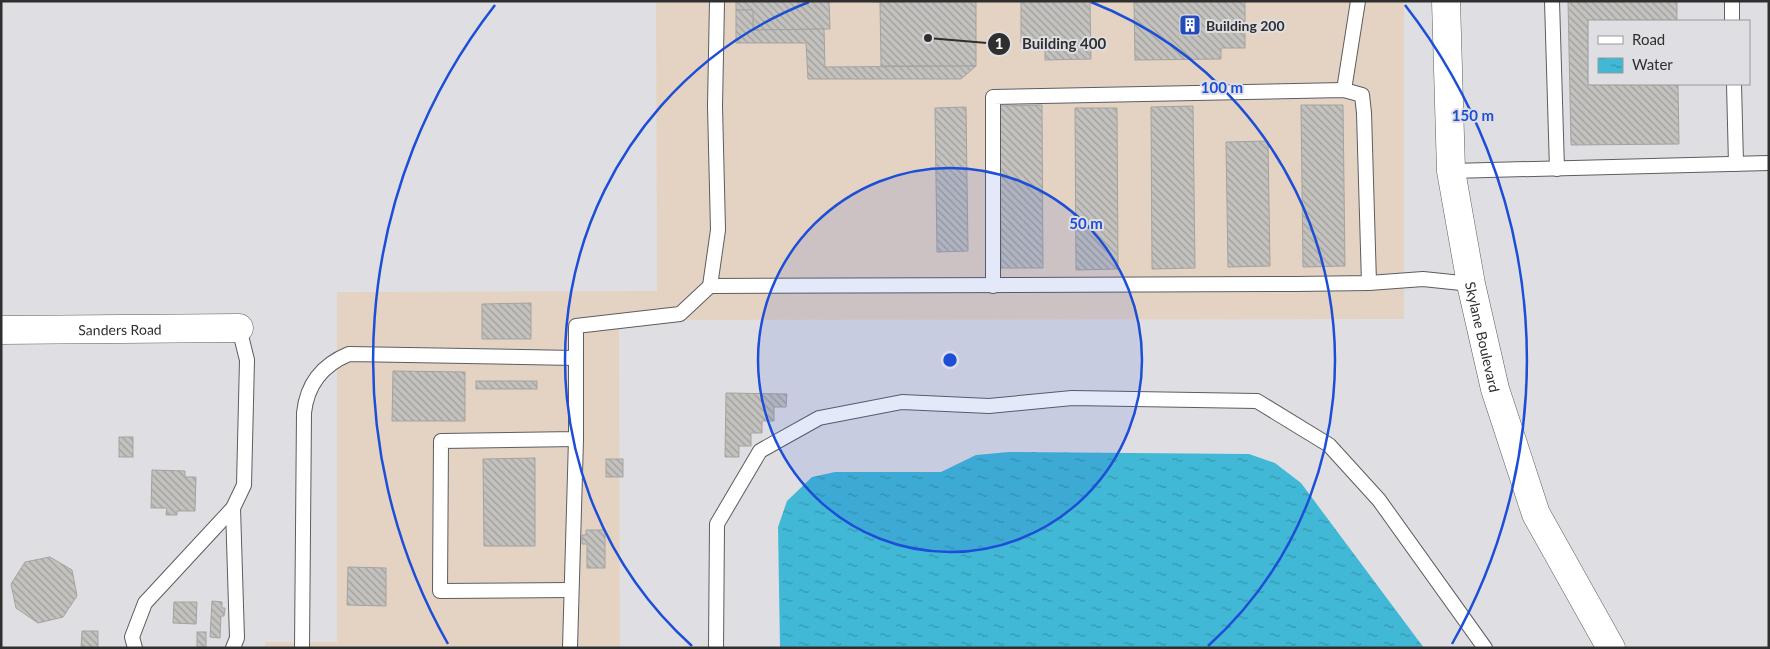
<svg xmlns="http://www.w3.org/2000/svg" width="1770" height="649" font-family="Lato,sans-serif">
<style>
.education{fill:#e4d3c2}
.water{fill:url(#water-ripples)}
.building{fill:url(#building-back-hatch);stroke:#a5a39f}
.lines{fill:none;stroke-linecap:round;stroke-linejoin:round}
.service-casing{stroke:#5d5d60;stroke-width:16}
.minor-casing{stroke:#5d5d60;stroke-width:29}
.service{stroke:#fff;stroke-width:14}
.minor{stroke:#fff;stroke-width:28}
.ring{fill:none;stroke:#1d4ed8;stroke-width:2.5}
.labels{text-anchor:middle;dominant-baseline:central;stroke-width:4;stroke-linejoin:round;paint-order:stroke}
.poi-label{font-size:14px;font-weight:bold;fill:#2f2f30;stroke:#dfdfe3;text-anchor:start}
.street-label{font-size:14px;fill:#2f2f30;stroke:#dfdfe3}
.centre{fill:#1d4ed8;stroke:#dfdfe3;stroke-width:2.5}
.ring-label{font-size:15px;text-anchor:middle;font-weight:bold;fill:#1d4ed8;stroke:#dfdfe3;stroke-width:4;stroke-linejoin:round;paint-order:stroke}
.leader{fill:none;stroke:#2f2f30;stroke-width:2}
.callout-dot{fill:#2f2f30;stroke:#dfdfe3;stroke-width:2}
.mark-label{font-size:15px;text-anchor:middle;font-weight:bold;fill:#fff}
.callout-label{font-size:15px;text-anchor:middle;font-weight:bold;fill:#2f2f30;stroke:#dfdfe3;stroke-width:4;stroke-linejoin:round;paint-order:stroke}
</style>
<defs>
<pattern id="water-ripples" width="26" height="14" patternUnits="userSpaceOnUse" patternTransform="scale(1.25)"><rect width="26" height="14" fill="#41b8d5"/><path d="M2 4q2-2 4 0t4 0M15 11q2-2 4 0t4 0" fill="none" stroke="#3796ad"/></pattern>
<pattern id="building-back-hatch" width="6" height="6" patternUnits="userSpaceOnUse" patternTransform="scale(1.25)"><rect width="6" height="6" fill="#c4c2be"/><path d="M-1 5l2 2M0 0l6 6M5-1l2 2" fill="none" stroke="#a09e9b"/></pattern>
</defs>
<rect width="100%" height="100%" fill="#dfdfe3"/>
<!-- education -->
<path class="education" d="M656 1H1404V319L619 320 620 648H265V642H337V292L657 291Z"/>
<!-- water -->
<path class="water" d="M1009 452 1249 454 1275 463 1301 483 1424 648H780L778 527 787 501 812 477 835 472H941L976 455Z"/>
<!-- building -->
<g class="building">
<path d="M736 1H829L830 29 753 30V10H736Z"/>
<path d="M976 1V66H881L880 2 859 1Z"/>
<path d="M1021 1H1090L1091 59 1045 60V47L1031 48V42L1021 43Z"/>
<path d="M1245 1V48H1221V59L1135 60 1134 2Z"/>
<path d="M1568 1H1677V21H1589V84H1678L1679 144 1571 145Z"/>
<path d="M736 10H753V30L824 29 825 67 976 66 961 79H808L806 43H736Z"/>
<path d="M1042 105 1043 268H1001L1000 106Z"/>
<path d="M1301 105H1343L1345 266 1303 267Z"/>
<path d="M1193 106 1195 268 1152 269 1151 107Z"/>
<path d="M966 107 968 251 937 252 935 108Z"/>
<path d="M1075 108H1117L1118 269 1076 270Z"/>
<path d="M1268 141 1270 266 1228 267 1226 142Z"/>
<path d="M531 303V339H482V304Z"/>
<path d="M393 371 465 372V421H392Z"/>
<rect x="476" y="381" width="61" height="8"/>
<path d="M726 393 787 394 786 407H774V421H762V433H751V446H739V457H725Z"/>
<rect x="119" y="437" width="14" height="20"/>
<path d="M535 458V546H484L483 459Z"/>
<rect x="606" y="459" width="17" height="18"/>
<path d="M152 470 185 471V477H196L195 511H177V515H166L167 508H151Z"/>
<path d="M586 530H605V568H587V544H582V535H586Z"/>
<path d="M50 557 72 570 77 596 63 617 38 623 16 608 11 584 25 562Z"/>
<path d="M348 567 386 568V606L347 605Z"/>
<path d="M212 601 222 602V608H225L224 616H221L220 638 210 637Z"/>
<path d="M174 602H197L196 624 173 623Z"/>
<path d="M82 631H98V648H81Z"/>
<rect x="197" y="632" width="9" height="15"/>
</g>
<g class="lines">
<!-- service casing -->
<g class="service-casing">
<g id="service">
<path d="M1552 1 1557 169"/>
<path d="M1732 1V21"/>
<path d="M1734 84 1736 164"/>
<path d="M1344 90 1358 1"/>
<path d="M1451 171 1769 163"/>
<path d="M710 286 718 230 715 106 717 1"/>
<path d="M993 286V97L1344 90 1362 95 1364 113 1369 283"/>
<path d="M233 508 237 638 233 648"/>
<path d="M571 590 440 591 441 441 576 439V326L680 314 710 286 1295 284 1369 283 1423 279 1471 284"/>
<path d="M135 648 132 637 145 603 233 508 244 485 247 360 239 328"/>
<path d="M302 648 304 413C307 384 322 365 349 354L576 358"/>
<path d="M570 648 576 439"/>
<path d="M716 648 717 524 760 451 819 418 902 402 989 406 1072 398 1257 401 1329 445 1379 500 1485 648"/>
</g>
</g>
<!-- minor casing -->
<g class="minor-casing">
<g id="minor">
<path id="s1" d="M1446 1 1451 171 1471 284 1495 389 1536 514 1611 648"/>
<path id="s2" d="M1 330 239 328"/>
</g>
</g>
<!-- service -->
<use href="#service" class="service"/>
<!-- minor -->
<use href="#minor" class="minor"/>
</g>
<!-- distance rings -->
<circle cx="950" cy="360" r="192" fill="#1d4ed8" fill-opacity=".12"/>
<g class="ring">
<circle cx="950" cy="360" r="192"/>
<path d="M692 646A385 385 0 0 1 809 2M1091 2A385 385 0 0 1 1208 646"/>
<path d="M448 644A577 577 0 0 1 495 5M1405 5A577 577 0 0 1 1452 644"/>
</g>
<!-- icons -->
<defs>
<g id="building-square" transform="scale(1.125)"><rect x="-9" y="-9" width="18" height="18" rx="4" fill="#234cba" stroke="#dfdfe3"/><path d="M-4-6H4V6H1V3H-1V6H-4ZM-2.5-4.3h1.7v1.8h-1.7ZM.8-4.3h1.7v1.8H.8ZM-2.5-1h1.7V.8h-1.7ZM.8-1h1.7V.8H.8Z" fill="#fff"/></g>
</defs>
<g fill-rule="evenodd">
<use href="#building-square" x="1190" y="25"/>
</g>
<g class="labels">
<!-- poi labels -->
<g class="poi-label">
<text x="1206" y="25">Building 200</text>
</g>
<!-- street labels -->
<g class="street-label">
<text stroke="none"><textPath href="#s2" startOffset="119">Sanders Road</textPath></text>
<text stroke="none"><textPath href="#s1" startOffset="339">Skylane Boulevard</textPath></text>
</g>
</g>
<circle cx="950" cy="360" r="8" class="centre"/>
<g class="ring-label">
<text x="1222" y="93">100 m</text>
<text x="1473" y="121">150 m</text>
<text x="1086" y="229">50 m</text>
</g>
<!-- callouts -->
<path class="leader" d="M928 38L999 44"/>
<g class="callout-dot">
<circle cx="928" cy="38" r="5"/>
<circle cx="999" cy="44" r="12"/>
</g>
<g class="mark-label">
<text x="999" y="49">1</text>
</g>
<g class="callout-label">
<text x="1064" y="49">Building 400</text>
</g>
<!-- border -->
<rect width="1770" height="649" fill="none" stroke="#2f2f30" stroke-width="5"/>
<!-- legend -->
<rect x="1588" y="20" width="162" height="65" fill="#dfdfe3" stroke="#99999b"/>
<rect x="1598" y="36" width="25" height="8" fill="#ffffff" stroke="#99999b"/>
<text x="1632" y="45" font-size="15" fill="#2f2f30">Road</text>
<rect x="1598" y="58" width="25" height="15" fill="url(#water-ripples)" stroke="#99999b"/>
<text x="1632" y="70" font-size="15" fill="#2f2f30">Water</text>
</svg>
